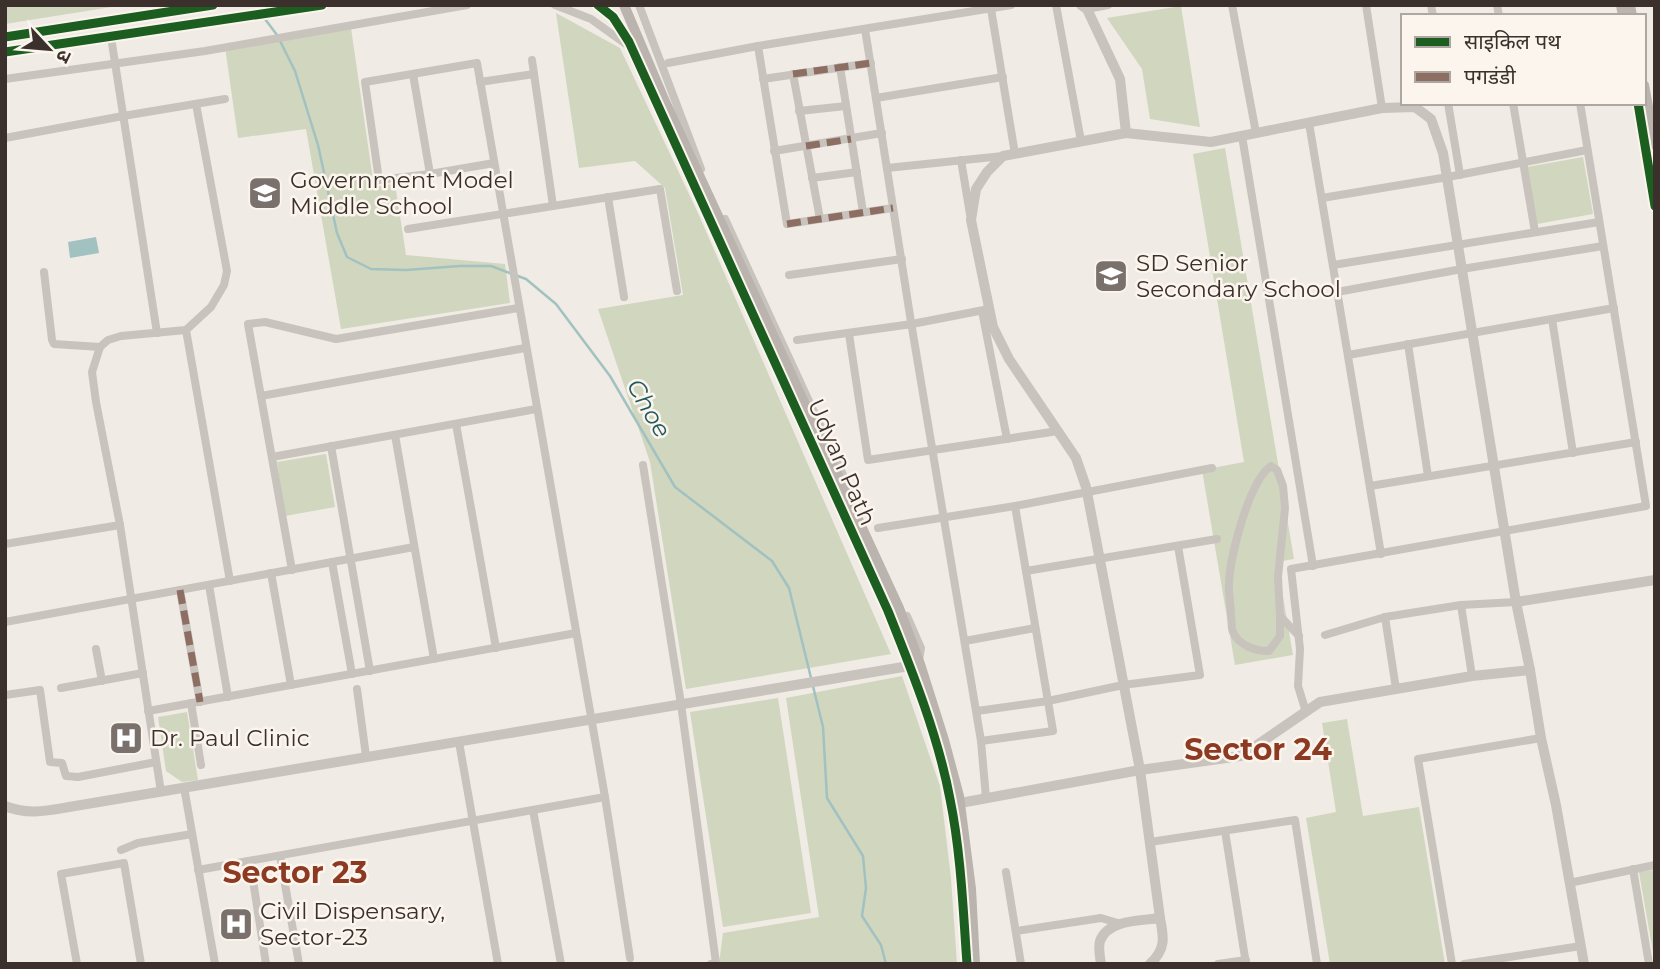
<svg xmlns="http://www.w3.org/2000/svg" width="1660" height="969" font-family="Montserrat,'Noto Sans Devanagari',sans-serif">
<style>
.green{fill:#d1d6bf}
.water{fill:#a1c2c1}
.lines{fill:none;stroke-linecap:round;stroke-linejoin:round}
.stream{stroke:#a1c2c1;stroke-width:2.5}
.minor{stroke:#c9c3be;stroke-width:8}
.tertiary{stroke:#c9c3be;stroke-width:10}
.secondary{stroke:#bab3ae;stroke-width:10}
.quiet{stroke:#8d6e63;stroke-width:7;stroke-dasharray:14 7;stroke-linecap:butt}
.cycleway-casing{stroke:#fbf5ee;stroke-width:13}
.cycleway{stroke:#1b5e20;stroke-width:9}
.labels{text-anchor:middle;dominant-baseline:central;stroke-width:5;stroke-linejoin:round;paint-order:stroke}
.poi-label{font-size:23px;fill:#3b302b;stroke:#fbf5ee;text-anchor:start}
.street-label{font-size:23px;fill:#3b302b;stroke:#fbf5ee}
.water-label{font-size:24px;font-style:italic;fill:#1f5a5e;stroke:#fbf5ee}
.district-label{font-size:30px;font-weight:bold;fill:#8c3b22;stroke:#fbf5ee}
</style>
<rect width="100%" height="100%" fill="#f0ebe5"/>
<!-- green -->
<g class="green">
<path d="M5 5H124L5 24Z"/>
<path d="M1181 6 1200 127 1150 119 1142 69 1107 18Z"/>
<path d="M556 13 620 48 698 213 891 654 686 689 650 462 598 309 683 295 665 188 635 161 579 168Z"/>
<path d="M351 28 374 187 395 184 406 255 505 264 510 303 341 329 306 129 238 138 225 47Z"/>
<path d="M1225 148 1294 559 1277 562 1293 655 1235 665 1202 470 1244 462 1193 154Z"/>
<path d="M1583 157 1593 214 1537 224 1527 167Z"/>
<path d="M326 454 335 507 285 516 277 462Z"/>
<path d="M902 676 940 786 951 878 957 964H719L723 933 819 917 786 698Z"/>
<path d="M778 698 811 913 723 927 690 712Z"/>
<path d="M187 712 198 780 182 782 166 771 158 717Z"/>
<path d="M1347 719 1363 816 1419 807 1445 964H1330L1306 818 1336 812 1322 723Z"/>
<path d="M1655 870V964L1639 872Z"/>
</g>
<!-- water -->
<path class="water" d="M96 237 99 253 70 258 68 242Z"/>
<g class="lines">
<!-- stream -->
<g class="stream">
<path d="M265 19 277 35"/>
<path d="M280 41 295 71 318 145 337 233 347 257 371 269 406 270 460 266H491L526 279 556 304 610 376 675 487 772 561 789 588 823 727 827 798 863 856 866 888 862 916 881 945 886 964"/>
</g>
<!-- minor -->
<g class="minor">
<path d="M555 5 591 19 630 47"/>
<path d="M639 5 701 169"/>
<path d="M1056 5 1081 141"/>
<path d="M1232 5 1256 133"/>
<path d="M1366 5 1382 108"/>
<path d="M1431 5 1433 16"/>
<path d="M1497 5 1499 16"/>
<path d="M991 9 1015 154"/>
<path d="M1087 9 1108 5"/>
<path d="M865 29 911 322 981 741 986 798"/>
<path d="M111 37 157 333"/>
<path d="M758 46 787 224 893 208"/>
<path d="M532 60 553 206"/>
<path d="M668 63 758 46 1011 5"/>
<path d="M840 67 863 212"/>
<path d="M413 74 430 174"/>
<path d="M793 74 820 219"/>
<path d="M5 79 205 51 467 5"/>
<path d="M763 79 871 63"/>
<path d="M480 82 534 74"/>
<path d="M876 98 1003 77"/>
<path d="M1448 103 1460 175"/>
<path d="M1513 103 1535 232"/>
<path d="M799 111 846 106"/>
<path d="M1309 123 1381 554"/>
<path d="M1242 136 1313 566"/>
<path d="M5 138 123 116 225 99"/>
<path d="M774 151 882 133"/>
<path d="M961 160 970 214"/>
<path d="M494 163 430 174 379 180 365 82 477 63 605 797 630 958"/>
<path d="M887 168 1003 156"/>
<path d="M812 178 857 172"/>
<path d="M608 197 624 297"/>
<path d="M1322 198 1448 177 1587 150"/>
<path d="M725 219 850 490"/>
<path d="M408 229 660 189 677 291"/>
<path d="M1333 265 1599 222"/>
<path d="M44 272 52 340 54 344 100 347"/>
<path d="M789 275 902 259"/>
<path d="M1337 292 1462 269 1603 246"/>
<path d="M982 311 1007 439"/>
<path d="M1552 319 1573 453"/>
<path d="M186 330 230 581"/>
<path d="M849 334 868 460 1058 431"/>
<path d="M797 340 912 324 989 309"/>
<path d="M1408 344 1428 476"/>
<path d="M1348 355 1614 308"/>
<path d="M261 396 525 348"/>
<path d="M456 424 496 648"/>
<path d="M395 435 434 659"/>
<path d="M331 446 370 671"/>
<path d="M272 457 536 409"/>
<path d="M643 465 681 704 716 963 711 964"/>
<path d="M1370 486 1636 442"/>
<path d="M878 528 1015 506 1212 468"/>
<path d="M5 544 120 525"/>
<path d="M332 562 352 674"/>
<path d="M292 570 248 324 265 322 336 339 518 308"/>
<path d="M1026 571 1217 539"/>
<path d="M271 573 291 685"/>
<path d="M209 585 228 697"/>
<path d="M180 590 200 702"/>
<path d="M1461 605 1516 602"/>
<path d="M907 616 921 648 919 660"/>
<path d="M1280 616V636L1269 651C1256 651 1239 646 1233 632 1231 628 1232 620 1231 615 1231 605 1228 593 1229 583 1230 556 1249 481 1271 466L1277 470 1283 486 1285 508 1278 577 1280 616 1299 636"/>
<path d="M5 622 414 547"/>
<path d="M1325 635 1385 617"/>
<path d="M965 641 1035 628"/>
<path d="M96 649 102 681"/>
<path d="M61 688 143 673"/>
<path d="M357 689 366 756"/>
<path d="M1396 689 1385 617 1461 605 1472 676"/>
<path d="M5 695 40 690 50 762 62 763 66 776 78 777 156 762"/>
<path d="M191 703 201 765"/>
<path d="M148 711 576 633"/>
<path d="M977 711 1048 701 1123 685 1200 675 1178 546"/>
<path d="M1306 712 1298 686 1300 649 1291 569 1646 506 1580 103"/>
<path d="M981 741 1053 731 1015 506"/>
<path d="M459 742 498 964"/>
<path d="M184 787 215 964"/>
<path d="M161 792 120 525 96 402 92 372 100 347 108 340 121 336 186 330 211 307 224 285 227 271 196 104"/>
<path d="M533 810 561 964"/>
<path d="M1225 831 1246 964"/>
<path d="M1150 842 1295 820 1317 964"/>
<path d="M121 850 138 843 192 834"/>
<path d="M280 856 299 964"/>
<path d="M250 861 266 964"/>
<path d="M1633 869 1649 964"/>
<path d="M198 870 605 797"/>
<path d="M1006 872 1021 964"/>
<path d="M1569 883 1655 865"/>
<path d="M1016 931 1101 918 1121 924"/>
<path d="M77 964 61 874 124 863 141 964"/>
<path d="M1218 964 1246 960"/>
<path d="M1452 964 1418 759 1541 738"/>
<path d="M1464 964 1581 946"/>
</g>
<!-- tertiary -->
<g class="tertiary">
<path d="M1081 5 1087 9 1120 79 1126 133"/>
<path d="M1516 602 1655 580"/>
<path d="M955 804 1140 770 1241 756 1320 702 1472 676 1530 670"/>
<path d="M5 806C27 815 46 811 69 807L915 665"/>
<path d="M1101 964C1100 957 1098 947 1100 941 1108 919 1141 921 1160 918L1140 770 1086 487 1076 458 1009 359 993 327 971 220 976 189 987 172 1003 156 1126 133 1211 142 1382 108 1415 107 1431 119 1443 153 1516 602 1530 670 1541 738 1556 805 1584 964"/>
<path d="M1150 964C1166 949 1164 938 1160 918"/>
</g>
<!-- secondary -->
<g class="secondary">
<path d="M598 5 613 17 629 42 888 611C912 671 938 735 950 799 961 853 963 909 967 964"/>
<path d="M624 5 663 97 899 608 920 664 944 740 959 796 971 889 975 964"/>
<path d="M1621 5 1623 16"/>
<path d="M1630 5 1632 16"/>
<path d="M5 37 213 5"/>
<path d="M5 52 322 5"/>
<path d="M1644 85 1655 145"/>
<path d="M1638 103 1655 206"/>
</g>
<!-- quiet -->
<g class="quiet">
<path d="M793 74 871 63"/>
<path d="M806 146 851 139"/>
<path d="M787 224 893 208"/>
<path d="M180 590 200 702"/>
</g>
<!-- cycleway casing -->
<g class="cycleway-casing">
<g id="cycleway">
<path d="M598 5 613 17 629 42 888 611C912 671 938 735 950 799 961 853 963 909 967 964"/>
<path d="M5 37 213 5"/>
<path d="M5 52 322 5"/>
<path d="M1638 103 1655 206"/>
</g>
</g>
<!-- cycleway -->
<use href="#cycleway" class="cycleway"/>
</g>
<!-- icons -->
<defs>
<g id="school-square" transform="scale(1.75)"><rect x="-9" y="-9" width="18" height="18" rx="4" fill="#7a716c" stroke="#fbf5ee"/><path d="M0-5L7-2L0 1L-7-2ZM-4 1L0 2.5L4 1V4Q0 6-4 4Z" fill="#fff"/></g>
<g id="hospital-square" transform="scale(1.75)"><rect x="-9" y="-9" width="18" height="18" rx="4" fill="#7a716c" stroke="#fbf5ee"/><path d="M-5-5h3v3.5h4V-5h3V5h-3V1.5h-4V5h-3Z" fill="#fff"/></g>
</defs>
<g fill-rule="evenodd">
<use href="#school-square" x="265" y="193"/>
<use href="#school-square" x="1111" y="276"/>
<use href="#hospital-square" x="126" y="738"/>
<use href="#hospital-square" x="236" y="924"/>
</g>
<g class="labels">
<!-- poi labels -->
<g class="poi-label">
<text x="290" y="180">Government Model<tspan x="290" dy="26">Middle School</tspan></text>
<text x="1136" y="263">SD Senior<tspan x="1136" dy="26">Secondary School</tspan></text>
<text x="150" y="738">Dr. Paul Clinic</text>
<text x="260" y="911">Civil Dispensary,<tspan x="260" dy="26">Sector-23</tspan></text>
</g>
<!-- street labels -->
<g class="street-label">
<text transform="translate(842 462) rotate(66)">Udyan Path</text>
</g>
<!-- water labels -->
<g class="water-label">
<text transform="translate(649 408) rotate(60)">Choe</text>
</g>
<!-- district labels -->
<g class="district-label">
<text x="1258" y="749">Sector 24</text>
<text x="295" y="872">Sector 23</text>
</g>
</g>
<!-- border -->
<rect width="1660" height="969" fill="none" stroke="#3b302b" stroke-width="14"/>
<!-- legend -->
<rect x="1401" y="14" width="245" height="91" fill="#fbf5ee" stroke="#aea6a0" stroke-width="2"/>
<rect x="1415" y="37" width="35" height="10" fill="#1b5e20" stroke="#aea6a0" stroke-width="2"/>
<text x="1464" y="49" font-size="21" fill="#3b302b">साइकिल पथ</text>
<rect x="1415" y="72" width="35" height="10" fill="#8d6e63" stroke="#aea6a0" stroke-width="2"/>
<text x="1464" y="84" font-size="21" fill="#3b302b">पगडंडी</text>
<!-- north arrow -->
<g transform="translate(49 49) rotate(116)" stroke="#fbf5ee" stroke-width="5" paint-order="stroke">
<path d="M0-5L12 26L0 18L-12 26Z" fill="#3b302b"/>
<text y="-10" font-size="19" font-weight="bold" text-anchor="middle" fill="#3b302b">उ</text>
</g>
</svg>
